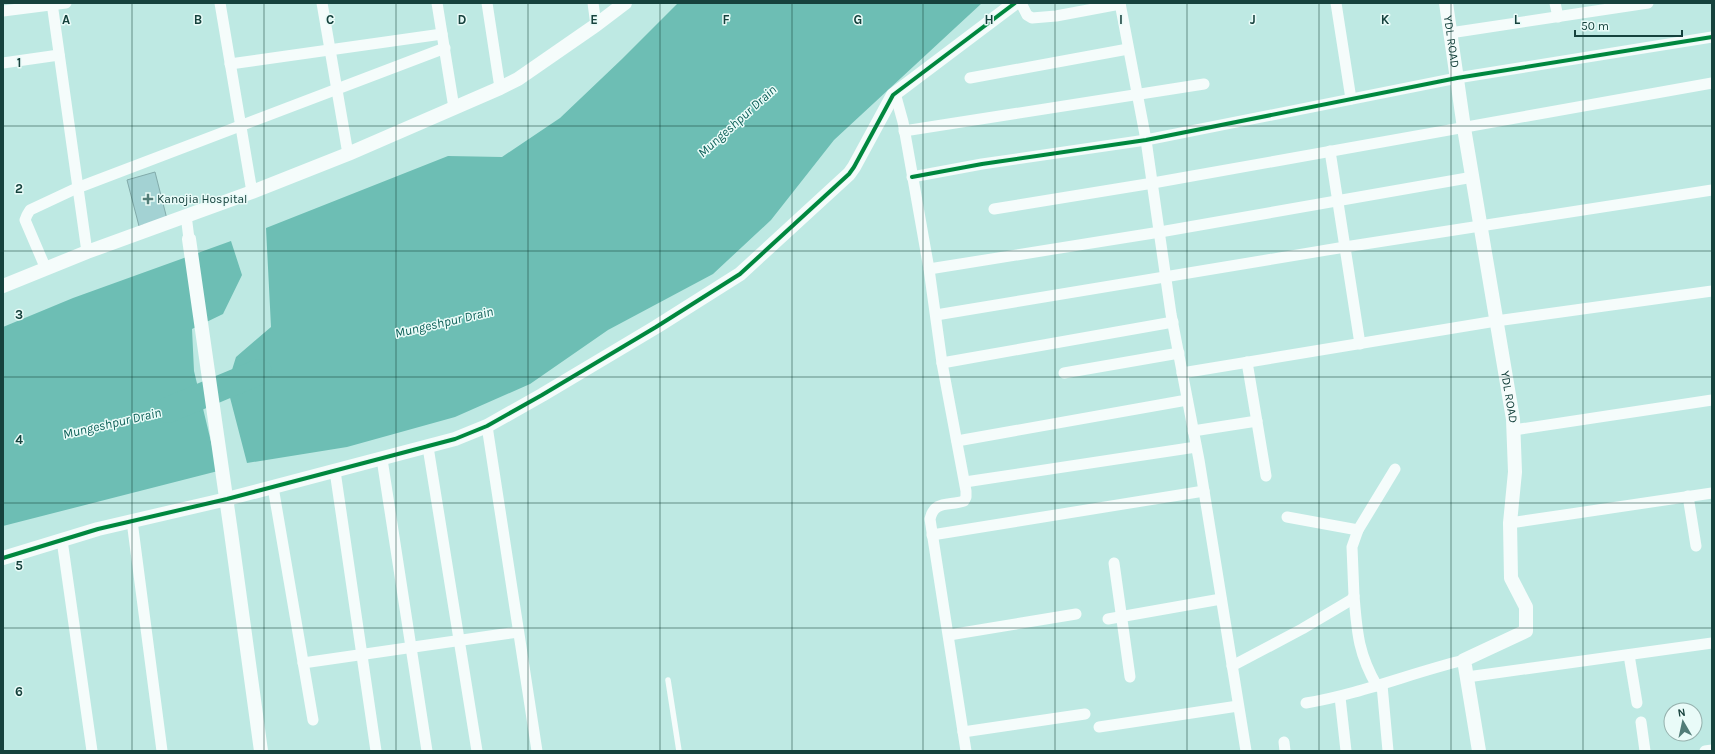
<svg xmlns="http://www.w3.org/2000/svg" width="1715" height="754" font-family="Karla,sans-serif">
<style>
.water{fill:#6dbeb4}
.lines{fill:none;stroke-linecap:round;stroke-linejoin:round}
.river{stroke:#6dbeb4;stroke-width:26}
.building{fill:#a3d2d3;stroke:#82abaa}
.service{stroke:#f5fcfb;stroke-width:5.5}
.minor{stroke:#f5fcfb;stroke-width:11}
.tertiary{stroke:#f5fcfb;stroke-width:14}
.cycleway-casing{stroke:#e9fbf8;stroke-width:6}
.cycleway{stroke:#00873e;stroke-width:4}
.grid{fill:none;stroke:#16423d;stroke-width:1;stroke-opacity:0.55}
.poi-dot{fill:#517c77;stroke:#e9fbf8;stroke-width:1.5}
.labels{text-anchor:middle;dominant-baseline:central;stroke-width:3;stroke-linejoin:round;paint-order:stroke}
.street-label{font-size:12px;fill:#16423d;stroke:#e9fbf8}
.poi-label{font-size:12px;fill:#16423d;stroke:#e9fbf8;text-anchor:start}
.water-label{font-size:13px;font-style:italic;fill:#0e6159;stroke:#e9fbf8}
.grid-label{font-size:13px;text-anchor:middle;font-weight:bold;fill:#16423d;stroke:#e9fbf8;stroke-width:3;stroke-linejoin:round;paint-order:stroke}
</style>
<rect width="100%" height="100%" fill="#bee9e3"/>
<!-- water -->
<g class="water">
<path d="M678 3H982L834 140 771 220 713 274 608 330 530 384 455 417 347 447 247 463 227 386 236 357 271 327 266 228 448 156 502 157 560 118 622 59Z"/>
<path d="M231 241 242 275 223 314 192 329 194 371 218 471 3 526V327L73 298Z"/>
</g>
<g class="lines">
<!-- river -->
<path class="river" d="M168 410 259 372"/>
</g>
<!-- building -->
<path class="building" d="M155 172 167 219 139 226 127 180Z"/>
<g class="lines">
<!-- service -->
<path class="service" d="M668 680 679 751"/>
<!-- minor -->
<g class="minor">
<path d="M52 3 87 252"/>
<path d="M220 3 252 192"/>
<path d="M322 3 348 154"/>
<path d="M437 3 454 108"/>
<path d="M487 3 500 88"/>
<path d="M593 3 596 25"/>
<path d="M1021 3 1027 15 1032 18 1056 16 1120 4"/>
<path d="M1120 3 1146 140 1171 314 1199 460 1246 751"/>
<path d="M1336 3 1351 99"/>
<path d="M1555 3 1558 17"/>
<path d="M3 11 66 3"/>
<path d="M1450 33 1648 3"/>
<path d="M3 63 59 55"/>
<path d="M230 64 442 34"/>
<path d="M970 78 1128 49"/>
<path d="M895 93 903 122 929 269 942 363 966 491V497L964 501C949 506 934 500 930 519L966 751"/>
<path d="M904 131 1204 84"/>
<path d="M1330 151 1360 344"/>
<path d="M912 177 982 164 1146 140 1457 78 1712 37"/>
<path d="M994 209 1153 183 1712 83"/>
<path d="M186 215 189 239"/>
<path d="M46 269 25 220 27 215 30 210 77 188 445 48"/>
<path d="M929 269 1160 232 1473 177"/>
<path d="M936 315 1345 247 1712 190"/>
<path d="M1247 362 1266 476"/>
<path d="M942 363 1173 322"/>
<path d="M1064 373 1179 353"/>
<path d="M1182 373 1496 321 1712 291"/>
<path d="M487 426 537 751"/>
<path d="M1514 430 1712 400"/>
<path d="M1193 431 1257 421"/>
<path d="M957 441 1187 400"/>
<path d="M428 447 477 751"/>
<path d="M382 459 427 751"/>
<path d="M335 471 376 751"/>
<path d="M965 482 1196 447"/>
<path d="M273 487 313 720"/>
<path d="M1688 496 1696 546"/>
<path d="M1287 517 1358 530"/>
<path d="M132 521 162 751"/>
<path d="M1510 523 1712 493"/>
<path d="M932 535 1204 491"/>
<path d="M62 540 92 751"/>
<path d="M1114 563 1130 677"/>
<path d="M1354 596C1357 632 1358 653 1377 686"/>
<path d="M1108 619 1221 599"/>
<path d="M949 635 1076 614"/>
<path d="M1629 655 1637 703"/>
<path d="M303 663 518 632"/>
<path d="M1232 666 1302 629 1351 600 1354 596 1352 547 1358 530 1395 469"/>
<path d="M1467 677 1712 643"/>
<path d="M1382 685 1388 751"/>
<path d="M1340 697 1346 751"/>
<path d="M1306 703C1360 694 1411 673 1464 660"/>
<path d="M1641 722 1645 751"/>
<path d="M1099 727 1238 706"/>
<path d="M963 732 1085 714"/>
<path d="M1284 742 1285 751"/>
<path d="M1705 751 1712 750"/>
</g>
<!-- tertiary -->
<g class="tertiary">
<path id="s1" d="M1446 3 1464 128 1513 419 1515 472 1510 523 1511 578 1526 607V631L1464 660 1479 751"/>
<path d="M189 239C214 410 238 580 261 751"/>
<path d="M3 286 87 252 252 192 348 154 500 88 518 79 596 25 625 3"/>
<path d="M3 558 98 529 227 499 455 439 487 426 542 395 656 327 740 274 849 174 854 167 893 95 1015 3"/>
</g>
<!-- cycleway casing -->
<g class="cycleway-casing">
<g id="cycleway">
<path d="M912 177 982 164 1146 140 1457 78 1712 37"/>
<path d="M3 558 98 529 227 499 455 439 487 426 542 395 656 327 740 274 849 174 854 167 893 95 1015 3"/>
</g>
</g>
<!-- cycleway -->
<use href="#cycleway" class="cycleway"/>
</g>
<!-- grid -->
<path class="grid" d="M132 3V751M264 3V751M396 3V751M528 3V751M660 3V751M792 3V751M923 3V751M1055 3V751M1187 3V751M1319 3V751M1451 3V751M1583 3V751M3 126H1712M3 251H1712M3 377H1712M3 503H1712M3 628H1712"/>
<!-- markers -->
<path class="poi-dot" d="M146 193h4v4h4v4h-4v4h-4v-4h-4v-4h4z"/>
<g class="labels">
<!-- street labels -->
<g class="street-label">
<text stroke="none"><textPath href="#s1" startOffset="39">YDL ROAD</textPath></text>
<text stroke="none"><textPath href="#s1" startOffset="399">YDL ROAD</textPath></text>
</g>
<!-- poi labels -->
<g class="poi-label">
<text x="157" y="199">Kanojia Hospital</text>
</g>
<!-- water labels -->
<g class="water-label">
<text transform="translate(737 121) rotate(-42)">Mungeshpur Drain</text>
<text transform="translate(444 322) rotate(-13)">Mungeshpur Drain</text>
<text transform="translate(112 423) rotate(-13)">Mungeshpur Drain</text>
</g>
</g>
<g class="grid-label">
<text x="66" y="24">A</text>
<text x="198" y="24">B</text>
<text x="330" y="24">C</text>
<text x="462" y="24">D</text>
<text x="594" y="24">E</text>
<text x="726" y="24">F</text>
<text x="858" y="24">G</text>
<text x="989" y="24">H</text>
<text x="1121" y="24">I</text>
<text x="1253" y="24">J</text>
<text x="1385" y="24">K</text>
<text x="1517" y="24">L</text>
<text x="19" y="67">1</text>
<text x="19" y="193">2</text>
<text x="19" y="319">3</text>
<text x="19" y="444">4</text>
<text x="19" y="570">5</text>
<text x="19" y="696">6</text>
</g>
<!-- border -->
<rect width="1715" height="754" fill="none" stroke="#16423d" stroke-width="8"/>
<!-- north arrow -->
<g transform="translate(1683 722) rotate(351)"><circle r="19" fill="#e9fbf8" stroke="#95b1ad"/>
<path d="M0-3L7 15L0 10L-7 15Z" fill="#517c77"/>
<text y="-6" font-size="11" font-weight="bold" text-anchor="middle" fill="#16423d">N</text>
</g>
<!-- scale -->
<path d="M1575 30v6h107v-6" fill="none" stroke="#16423d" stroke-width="2"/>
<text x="1581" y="30" font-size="12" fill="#16423d" stroke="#e9fbf8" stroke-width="3" paint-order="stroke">50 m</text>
</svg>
